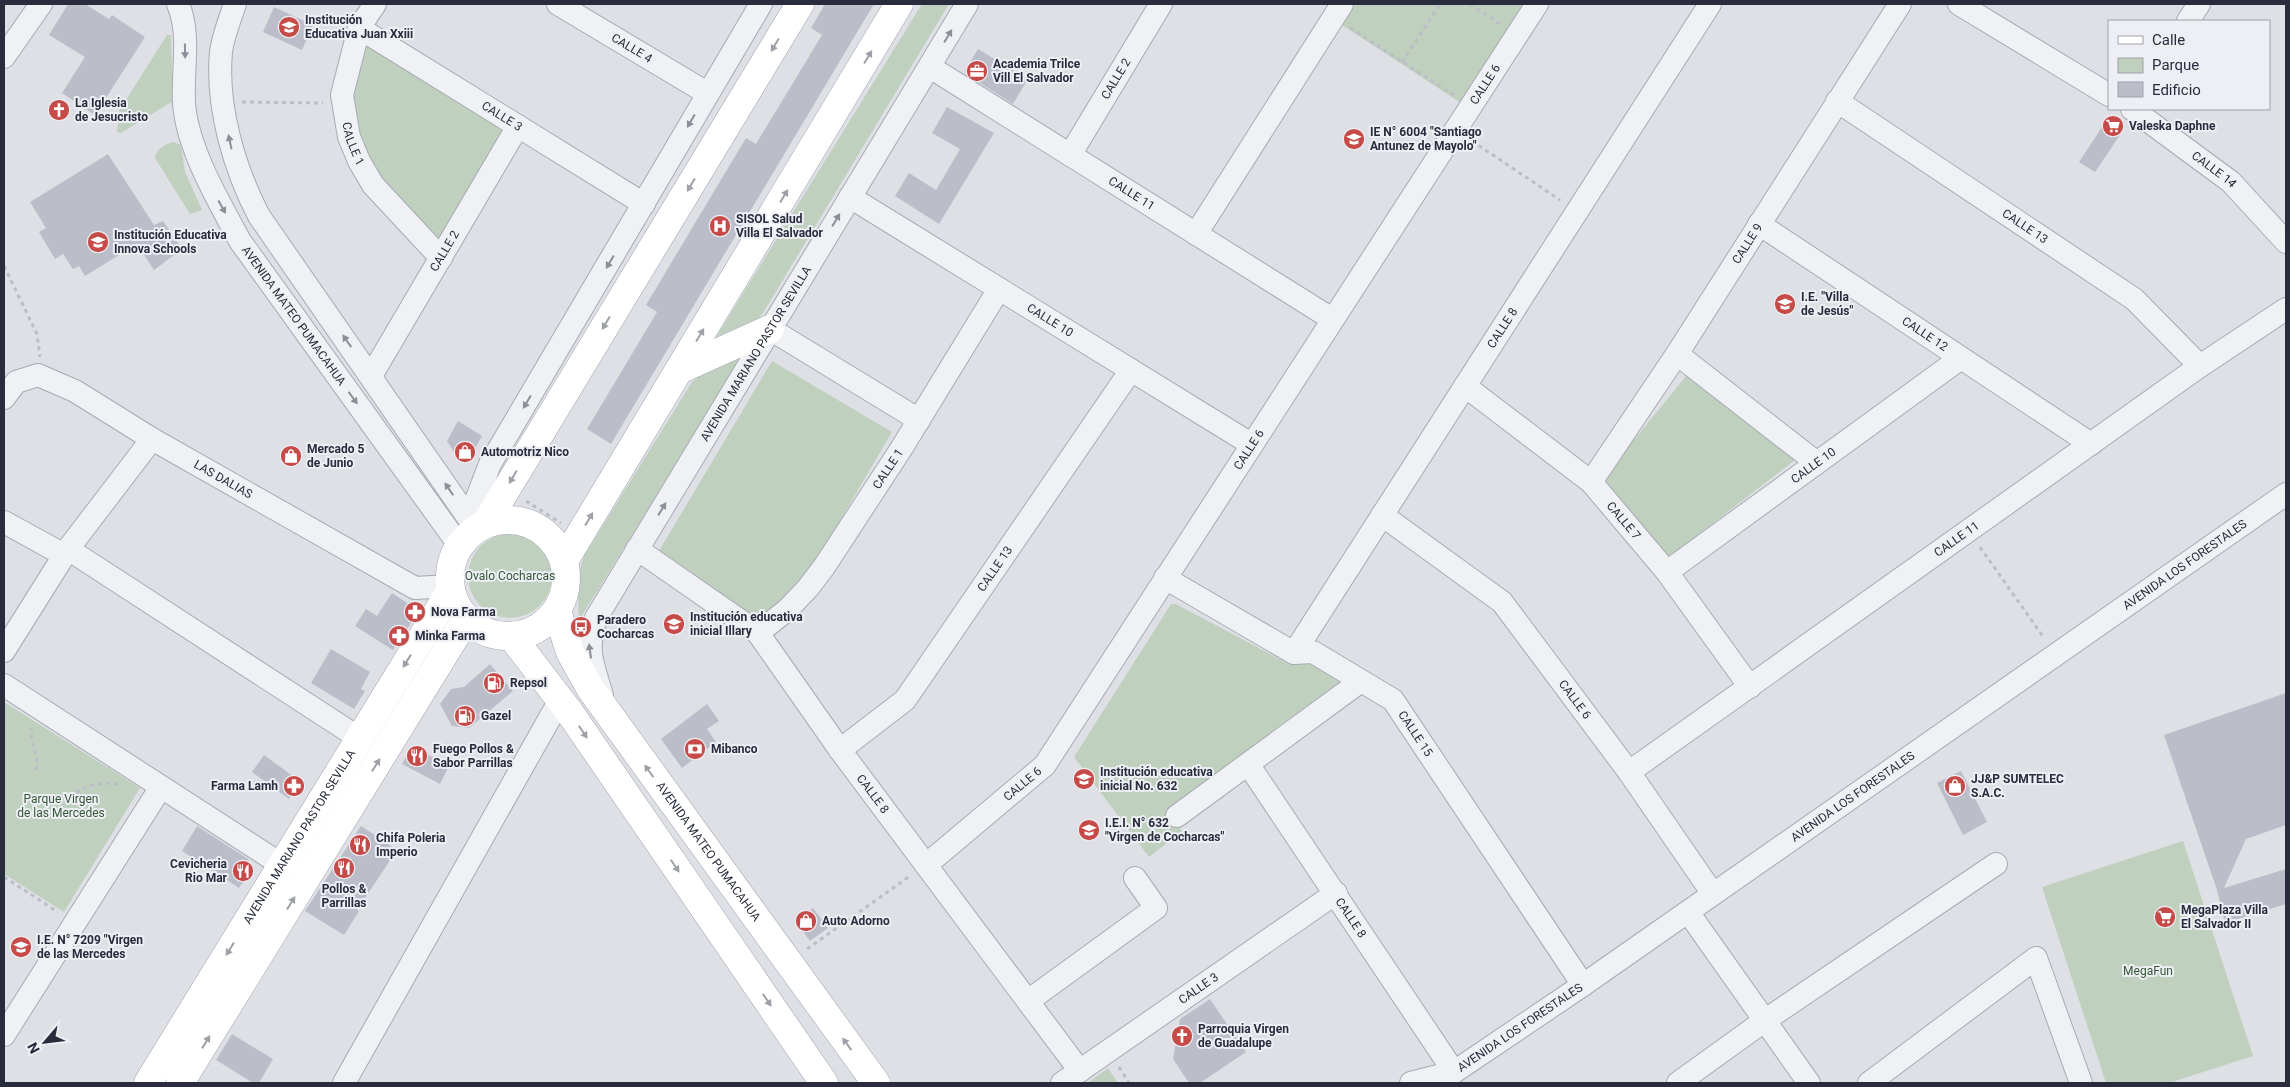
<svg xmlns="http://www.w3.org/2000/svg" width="2290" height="1087" font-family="Roboto,sans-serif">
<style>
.green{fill:#c0d0bf}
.building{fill:#bbbec9}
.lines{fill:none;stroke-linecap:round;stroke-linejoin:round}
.minor-casing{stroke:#a7aab3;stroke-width:24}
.major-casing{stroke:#9ea2b1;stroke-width:29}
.path{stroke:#bcbec5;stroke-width:3;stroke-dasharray:4 4;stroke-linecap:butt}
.minor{stroke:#f0f1f5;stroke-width:22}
.major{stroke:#fff;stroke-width:28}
.oneway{fill:#8c8e98}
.oneway2{fill:#9ea0a7}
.labels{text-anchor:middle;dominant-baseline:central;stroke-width:4;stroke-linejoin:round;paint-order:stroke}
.poi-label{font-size:12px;font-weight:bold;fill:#282c3c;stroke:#edeff4;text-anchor:start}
.street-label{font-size:12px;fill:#282c3c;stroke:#edeff4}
.park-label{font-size:12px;fill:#365736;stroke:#edeff4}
</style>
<rect width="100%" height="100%" fill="#dee0e6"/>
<!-- green -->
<g class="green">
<path d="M922 4H949L763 313 758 319 716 337Z"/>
<path d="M1355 4H1523L1461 103 1342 25Z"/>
<path d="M167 35H171L173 101 121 133 117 132 119 111Z"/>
<path d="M365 42 509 131 440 243 366 159 351 99Z"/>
<path d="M173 142 181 145 185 172 202 210 190 214 155 158C157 148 164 145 173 142Z"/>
<path d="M747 350 579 620 577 578 584 556 692 382 704 372Z"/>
<path d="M772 361 892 432 814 565 765 617 757 622 659 551Z"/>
<path d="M1687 375 1795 453V460L1672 555H1663L1601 480Z"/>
<circle cx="510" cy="576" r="42"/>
<path d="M1171 604H1176L1287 663 1314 658 1342 680 1166 811 1182 831 1149 857 1074 757Z"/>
<path d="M4 702 140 788 64 912 4 874Z"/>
<path d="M2183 841 2253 1056 2169 1083H2106L2042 887Z"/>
<path d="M1108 1068 1118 1083H1088Z"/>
</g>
<!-- building -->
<g class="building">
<path d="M68 4H85L109 19 112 15 145 37 95 115 62 93 85 57 49 35Z"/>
<path d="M825 4H874L611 444 587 429 657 312 646 305 746 138 756 144 822 35 811 28Z"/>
<path d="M274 7 313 25 302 50 263 32Z"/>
<path d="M978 49 1028 79 1013 104 966 74 965 71Z"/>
<path d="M947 107 994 133 939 224 895 196 909 173 936 190 960 149 932 133Z"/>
<path d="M2108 118 2124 129 2095 172 2079 162Z"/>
<path d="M108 154 154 225 163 221 182 249 154 270 137 244 85 276 79 266 73 269 63 254 55 259 39 232 46 228 30 202Z"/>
<path d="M458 421 482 436 469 459 459 460 447 441Z"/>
<path d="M392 593 419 611 393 650 355 626 366 609 377 616Z"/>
<path d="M331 649 370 672 361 689 365 691 354 709 311 683Z"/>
<path d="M490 664 513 691 469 728 452 726 440 704 451 689 464 687Z"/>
<path d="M2286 693V825L2246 839 2224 888 2286 869V904L2225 923 2217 890 2164 735Z"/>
<path d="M707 704 719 721 707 729 716 742 682 768 661 739Z"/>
<path d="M412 746 449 766 440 784 402 764Z"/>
<path d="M264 755 301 782 289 799 252 772Z"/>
<path d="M1961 771 1987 822 1963 835 1937 783Z"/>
<path d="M197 826 248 859 251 870 239 888 182 851Z"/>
<path d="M361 826 397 850 357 910 359 911 344 935 305 911Z"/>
<path d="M813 908 828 928 810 941 795 921Z"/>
<path d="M1210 999 1246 1052 1200 1083H1189L1173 1059 1180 1019Z"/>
<path d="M232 1034 273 1059 259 1083H253L216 1060Z"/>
</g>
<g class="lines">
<!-- minor casing -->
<g class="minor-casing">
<g id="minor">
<path id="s1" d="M178 4C191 35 182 70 184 103 187 148 219 202 240 241L459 545"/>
<path d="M235 4C230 19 223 36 221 52 216 106 234 168 259 216L476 529"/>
<path id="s2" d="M375 4 359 28 342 95 349 137 359 161 373 185 441 258"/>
<path id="s3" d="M558 4 707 93"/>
<path d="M1959 4 2109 95"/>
<path d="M2188 21 2199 4"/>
<path id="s4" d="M359 28 644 204"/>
<path d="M4 57 41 4"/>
<path id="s5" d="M930 67 1332 319"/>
<path id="s6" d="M1837 101 2134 299 2200 366"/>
<path id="s7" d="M2132 109 2231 182 2286 242"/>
<path id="s8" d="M1070 155 1161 4"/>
<path id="s9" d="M850 197 1251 444"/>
<path id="s10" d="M1759 224 2091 444"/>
<path d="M1196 234 1342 4"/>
<path d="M770 329 919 420"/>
<path d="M1677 354 1817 463"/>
<path id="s11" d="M371 376 518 126"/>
<path id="s12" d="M1465 386 1591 482 1667 572 1750 687"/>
<path id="s13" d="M4 398 16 382 38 375 75 391 152 439 415 588 450 586"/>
<path id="s14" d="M1591 482 1677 354 1900 4"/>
<path id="s15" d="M1382 515 1502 602 1629 772 1713 894"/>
<path d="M4 522 64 555"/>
<path d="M479 527 475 503 490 464 761 4"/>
<path d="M68 549 359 738"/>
<path id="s16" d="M637 549 758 633 840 750 1080 1071"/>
<path id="s17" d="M1667 572 1961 358"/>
<path id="s18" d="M1165 578 1294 653 1313 652 1393 700 1583 985"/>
<path id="s19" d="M758 633 787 610 808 588 824 567 901 449 999 289"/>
<path d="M4 651 68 549 152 439"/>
<path id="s20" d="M1294 653 1710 4"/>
<path d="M4 685 282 865"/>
<path id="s21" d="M602 695C593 664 585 651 596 618L967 4"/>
<path id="s22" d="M840 750 905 700 1131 370"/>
<path id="s23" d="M1248 764 1454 1072"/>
<path id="s24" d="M1629 772 2200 366 2286 309"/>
<path d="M1177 816 1361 681"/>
<path id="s25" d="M926 865 1045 765 1537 4"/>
<path d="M1688 912 1809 1083"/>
<path d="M1028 1001 1156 908 1135 878"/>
<path d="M4 1035 161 787"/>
<path d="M344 1083 560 700"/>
<path id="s26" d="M1062 1083 1336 893"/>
<path id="s27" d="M1411 1083 1454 1072 1583 985 2286 494"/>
<path d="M1678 1083 1764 1021 1996 864"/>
<path d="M1869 1083 2036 958 2081 1083"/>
</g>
</g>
<!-- major casing -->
<g class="major-casing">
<g id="major">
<path d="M679 370 770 329"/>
<circle cx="508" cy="578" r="58"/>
<path d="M486 523 800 4"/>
<path d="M564 561 899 4"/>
<path id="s28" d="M557 611 570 652 590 688 876 1083"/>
<path d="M512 637 568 710 824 1083"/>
<path id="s29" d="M148 1083 451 590"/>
<path d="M180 1083 466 619"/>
</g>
</g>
<!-- path -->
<g class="path">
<path d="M1470 4 1500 24"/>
<path d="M1350 28 1454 95"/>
<path d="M1402 62 1440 4"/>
<path d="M242 102 323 103"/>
<path d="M1472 141 1560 200"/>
<path d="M4 266 37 334 40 357"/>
<path d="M526 501 561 523"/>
<path d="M1980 547 2044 638"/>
<path d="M32 727C28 744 42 757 35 774"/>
<path d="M70 798C83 784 101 782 118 784"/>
<path d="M4 877 58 912"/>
<path d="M807 949 910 876"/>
<path d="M1119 1067 1129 1083"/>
</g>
<!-- minor -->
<use href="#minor" class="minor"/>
<!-- major -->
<use href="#major" class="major"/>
</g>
<!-- one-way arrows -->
<defs><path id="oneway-solid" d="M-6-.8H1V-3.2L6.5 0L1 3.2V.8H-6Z" transform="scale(1.25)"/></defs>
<g class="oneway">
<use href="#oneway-solid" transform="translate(948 36) rotate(-59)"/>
<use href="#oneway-solid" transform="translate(185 51) rotate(89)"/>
<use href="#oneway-solid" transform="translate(691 121) rotate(120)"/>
<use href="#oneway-solid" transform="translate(230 142) rotate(-102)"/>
<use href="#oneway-solid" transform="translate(222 207) rotate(61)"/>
<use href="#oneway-solid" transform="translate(836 220) rotate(-59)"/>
<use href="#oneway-solid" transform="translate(610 262) rotate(121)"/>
<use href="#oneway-solid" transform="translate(347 341) rotate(-125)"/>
<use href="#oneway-solid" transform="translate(353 398) rotate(54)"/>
<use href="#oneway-solid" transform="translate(527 402) rotate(121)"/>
<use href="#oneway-solid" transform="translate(449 489) rotate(-124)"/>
<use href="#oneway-solid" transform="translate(662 509) rotate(-59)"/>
<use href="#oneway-solid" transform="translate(590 651) rotate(-98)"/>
</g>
<g class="oneway2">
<use href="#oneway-solid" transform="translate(775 45) rotate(121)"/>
<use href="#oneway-solid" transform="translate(868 57) rotate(-59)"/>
<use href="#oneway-solid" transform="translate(691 185) rotate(121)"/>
<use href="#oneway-solid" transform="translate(784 196) rotate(-59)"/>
<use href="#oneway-solid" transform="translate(606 323) rotate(121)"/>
<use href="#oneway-solid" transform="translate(700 335) rotate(-59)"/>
<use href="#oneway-solid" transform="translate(513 477) rotate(121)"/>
<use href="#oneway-solid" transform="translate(589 519) rotate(-59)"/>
<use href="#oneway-solid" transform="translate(407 661) rotate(122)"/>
<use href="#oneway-solid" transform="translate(583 732) rotate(56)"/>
<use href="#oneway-solid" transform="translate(376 765) rotate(-58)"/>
<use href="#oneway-solid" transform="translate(649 771) rotate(-126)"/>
<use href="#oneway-solid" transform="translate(675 866) rotate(56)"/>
<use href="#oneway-solid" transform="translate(291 903) rotate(-58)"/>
<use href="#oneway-solid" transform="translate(230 949) rotate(122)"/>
<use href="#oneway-solid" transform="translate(767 1000) rotate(56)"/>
<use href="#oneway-solid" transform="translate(206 1042) rotate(-58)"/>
<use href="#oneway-solid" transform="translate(847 1044) rotate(-126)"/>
</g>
<!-- icons -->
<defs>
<g id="school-disc" transform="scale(1.125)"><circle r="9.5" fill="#c64b48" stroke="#edeff4"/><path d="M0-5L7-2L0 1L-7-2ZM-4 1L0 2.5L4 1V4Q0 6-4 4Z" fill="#fff"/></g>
<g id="office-disc" transform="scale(1.125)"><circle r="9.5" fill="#c64b48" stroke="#edeff4"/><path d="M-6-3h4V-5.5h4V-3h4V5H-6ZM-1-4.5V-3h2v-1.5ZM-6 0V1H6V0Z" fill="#fff"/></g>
<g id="church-disc" transform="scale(1.125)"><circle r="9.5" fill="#c64b48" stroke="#edeff4"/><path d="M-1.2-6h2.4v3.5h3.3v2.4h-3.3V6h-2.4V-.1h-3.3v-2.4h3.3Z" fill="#fff"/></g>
<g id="supermarket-disc" transform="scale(1.125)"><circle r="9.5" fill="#c64b48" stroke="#edeff4"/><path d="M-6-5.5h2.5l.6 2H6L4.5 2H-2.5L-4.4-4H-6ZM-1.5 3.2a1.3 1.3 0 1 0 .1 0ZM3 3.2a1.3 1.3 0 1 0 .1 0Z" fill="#fff"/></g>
<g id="hospital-disc" transform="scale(1.125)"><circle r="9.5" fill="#c64b48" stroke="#edeff4"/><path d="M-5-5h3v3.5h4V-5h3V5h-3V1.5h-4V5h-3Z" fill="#fff"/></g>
<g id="shop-disc" transform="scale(1.125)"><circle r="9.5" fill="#c64b48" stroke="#edeff4"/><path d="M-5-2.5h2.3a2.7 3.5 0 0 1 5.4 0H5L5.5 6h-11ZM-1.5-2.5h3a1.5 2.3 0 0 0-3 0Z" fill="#fff"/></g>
<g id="pharmacy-disc" transform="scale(1.125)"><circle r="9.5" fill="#c64b48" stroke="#edeff4"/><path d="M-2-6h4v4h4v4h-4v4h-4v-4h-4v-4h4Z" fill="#fff"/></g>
<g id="bus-disc" transform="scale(1.125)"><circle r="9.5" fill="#c64b48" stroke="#edeff4"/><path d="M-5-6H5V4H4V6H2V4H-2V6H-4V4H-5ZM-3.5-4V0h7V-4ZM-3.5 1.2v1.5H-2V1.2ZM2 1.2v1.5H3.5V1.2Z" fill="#fff"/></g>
<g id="fuel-disc" transform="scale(1.125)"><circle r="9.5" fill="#c64b48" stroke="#edeff4"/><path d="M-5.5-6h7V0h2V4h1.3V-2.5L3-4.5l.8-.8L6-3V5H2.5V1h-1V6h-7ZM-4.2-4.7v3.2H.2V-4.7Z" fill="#fff"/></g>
<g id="bank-disc" transform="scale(1.125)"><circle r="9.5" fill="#c64b48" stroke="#edeff4"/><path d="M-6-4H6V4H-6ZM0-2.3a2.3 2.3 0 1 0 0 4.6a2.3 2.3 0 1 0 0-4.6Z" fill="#fff"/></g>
<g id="restaurant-disc" transform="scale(1.125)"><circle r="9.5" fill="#c64b48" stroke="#edeff4"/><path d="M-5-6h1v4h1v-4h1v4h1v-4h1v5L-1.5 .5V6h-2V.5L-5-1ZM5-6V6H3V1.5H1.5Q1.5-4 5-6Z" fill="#fff"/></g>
</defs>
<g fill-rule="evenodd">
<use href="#school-disc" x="289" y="27"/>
<use href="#office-disc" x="977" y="71"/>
<use href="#church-disc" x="59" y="110"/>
<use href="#supermarket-disc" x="2113" y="126"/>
<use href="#school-disc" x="1354" y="139"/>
<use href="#hospital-disc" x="720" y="226"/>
<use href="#school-disc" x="98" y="242"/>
<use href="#school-disc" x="1785" y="304"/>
<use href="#shop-disc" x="465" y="452"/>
<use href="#shop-disc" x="291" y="456"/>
<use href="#pharmacy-disc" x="415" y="612"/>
<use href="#school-disc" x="674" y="624"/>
<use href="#bus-disc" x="581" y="627"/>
<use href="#pharmacy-disc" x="399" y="636"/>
<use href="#fuel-disc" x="494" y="683"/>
<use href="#fuel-disc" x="465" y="716"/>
<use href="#bank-disc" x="695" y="749"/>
<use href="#restaurant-disc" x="417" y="756"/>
<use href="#school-disc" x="1084" y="779"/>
<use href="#pharmacy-disc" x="294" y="786"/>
<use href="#shop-disc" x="1955" y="786"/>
<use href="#school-disc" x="1089" y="830"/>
<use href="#restaurant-disc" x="360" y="845"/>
<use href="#restaurant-disc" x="344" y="868"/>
<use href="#restaurant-disc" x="243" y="871"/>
<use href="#supermarket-disc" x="2165" y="917"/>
<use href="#shop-disc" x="806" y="921"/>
<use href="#school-disc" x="21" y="947"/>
<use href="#church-disc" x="1182" y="1036"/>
</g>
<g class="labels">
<!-- poi labels -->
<g class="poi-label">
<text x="305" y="20">Institución<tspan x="305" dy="14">Educativa Juan Xxiii</tspan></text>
<text x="993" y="64">Academia Trilce<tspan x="993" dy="14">Vill El Salvador</tspan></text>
<text x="75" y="103">La Iglesia<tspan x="75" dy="14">de Jesucristo</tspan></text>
<text x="2129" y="126">Valeska Daphne</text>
<text x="1370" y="132">IE N° 6004 "Santiago<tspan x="1370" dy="14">Antunez de Mayolo"</tspan></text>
<text x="736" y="219">SISOL Salud<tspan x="736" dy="14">Villa El Salvador</tspan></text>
<text x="114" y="235">Institución Educativa<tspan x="114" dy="14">Innova Schools</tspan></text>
<text x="1801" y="297">I.E. "Villa<tspan x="1801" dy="14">de Jesús"</tspan></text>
<text x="307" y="449">Mercado 5<tspan x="307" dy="14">de Junio</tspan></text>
<text x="481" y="452">Automotriz Nico</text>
<text x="431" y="612">Nova Farma</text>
<text x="690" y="617">Institución educativa<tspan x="690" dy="14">inicial Illary</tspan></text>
<text x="597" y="620">Paradero<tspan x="597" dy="14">Cocharcas</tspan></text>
<text x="415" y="636">Minka Farma</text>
<text x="510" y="683">Repsol</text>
<text x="481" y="716">Gazel</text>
<text x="433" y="749">Fuego Pollos &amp;<tspan x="433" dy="14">Sabor Parrillas</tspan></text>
<text x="711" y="749">Mibanco</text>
<text x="1100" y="772">Institución educativa<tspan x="1100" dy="14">inicial No. 632</tspan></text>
<text x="1971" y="779">JJ&amp;P SUMTELEC<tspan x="1971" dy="14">S.A.C.</tspan></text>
<text x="278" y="786" text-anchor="end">Farma Lamh</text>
<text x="1105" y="823">I.E.I. N° 632<tspan x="1105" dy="14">"Virgen de Cocharcas"</tspan></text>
<text x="376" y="838">Chifa Poleria<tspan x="376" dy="14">Imperio</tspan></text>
<text x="227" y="864" text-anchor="end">Cevicheria<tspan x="227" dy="14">Rio Mar</tspan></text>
<text x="344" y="889" text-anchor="middle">Pollos &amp;<tspan x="344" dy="14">Parrillas</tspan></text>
<text x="2181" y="910">MegaPlaza Villa<tspan x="2181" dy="14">El Salvador II</tspan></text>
<text x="822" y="921">Auto Adorno</text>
<text x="37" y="940">I.E. N° 7209 "Virgen<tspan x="37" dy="14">de las Mercedes</tspan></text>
<text x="1198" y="1029">Parroquia Virgen<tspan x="1198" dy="14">de Guadalupe</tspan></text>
</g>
<!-- street labels -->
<g class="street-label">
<text stroke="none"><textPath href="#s3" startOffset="86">CALLE 4</textPath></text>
<text stroke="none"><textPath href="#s8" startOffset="89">CALLE 2</textPath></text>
<text stroke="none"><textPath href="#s25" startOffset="966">CALLE 6</textPath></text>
<text stroke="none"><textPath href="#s4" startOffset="168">CALLE 3</textPath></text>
<text stroke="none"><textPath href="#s2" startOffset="148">CALLE 1</textPath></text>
<text stroke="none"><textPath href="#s7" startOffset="102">CALLE 14</textPath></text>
<text stroke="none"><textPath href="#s5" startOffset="238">CALLE 11</textPath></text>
<text stroke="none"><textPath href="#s6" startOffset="226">CALLE 13</textPath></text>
<text stroke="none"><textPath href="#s14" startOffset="285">CALLE 9</textPath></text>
<text stroke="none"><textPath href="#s11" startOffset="145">CALLE 2</textPath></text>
<text stroke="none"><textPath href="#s1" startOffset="342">AVENIDA MATEO PUMACAHUA</textPath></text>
<text stroke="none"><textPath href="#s9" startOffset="235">CALLE 10</textPath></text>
<text stroke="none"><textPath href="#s20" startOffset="386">CALLE 8</textPath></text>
<text stroke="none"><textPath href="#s10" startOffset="199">CALLE 12</textPath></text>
<text stroke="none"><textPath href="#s21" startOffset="388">AVENIDA MARIANO PASTOR SEVILLA</textPath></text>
<text stroke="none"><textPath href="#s25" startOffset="531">CALLE 6</textPath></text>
<text stroke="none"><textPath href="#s17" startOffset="181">CALLE 10</textPath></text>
<text stroke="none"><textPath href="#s19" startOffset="211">CALLE 1</textPath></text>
<text stroke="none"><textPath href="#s13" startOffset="256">LAS DALIAS</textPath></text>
<text stroke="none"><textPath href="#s12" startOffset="209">CALLE 7</textPath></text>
<text stroke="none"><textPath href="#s24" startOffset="402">CALLE 11</textPath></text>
<text stroke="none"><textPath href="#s27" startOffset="934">AVENIDA LOS FORESTALES</textPath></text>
<text stroke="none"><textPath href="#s22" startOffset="241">CALLE 13</textPath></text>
<text stroke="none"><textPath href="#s15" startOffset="270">CALLE 6</textPath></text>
<text stroke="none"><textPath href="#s18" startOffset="302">CALLE 15</textPath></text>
<text stroke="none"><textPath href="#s25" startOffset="126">CALLE 6</textPath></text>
<text stroke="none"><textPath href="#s16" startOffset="345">CALLE 8</textPath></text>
<text stroke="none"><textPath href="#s27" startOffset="529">AVENIDA LOS FORESTALES</textPath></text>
<text stroke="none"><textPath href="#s29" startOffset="289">AVENIDA MARIANO PASTOR SEVILLA</textPath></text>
<text stroke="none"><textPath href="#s28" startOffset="286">AVENIDA MATEO PUMACAHUA</textPath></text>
<text stroke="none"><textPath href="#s23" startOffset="185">CALLE 8</textPath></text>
<text stroke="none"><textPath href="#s26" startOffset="166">CALLE 3</textPath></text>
<text stroke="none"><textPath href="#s27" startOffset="124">AVENIDA LOS FORESTALES</textPath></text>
</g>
<!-- park labels -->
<g class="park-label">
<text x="510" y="576">Ovalo Cocharcas</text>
<text x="61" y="799">Parque Virgen<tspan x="61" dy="14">de las Mercedes</tspan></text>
<text x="2148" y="971">MegaFun</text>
</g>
</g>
<!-- border -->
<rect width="2290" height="1087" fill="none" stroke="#282c3c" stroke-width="10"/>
<!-- legend -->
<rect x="2108" y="20" width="162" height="90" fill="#edeff4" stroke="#9ea1aa"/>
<rect x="2118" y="36" width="25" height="8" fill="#ffffff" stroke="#9ea1aa"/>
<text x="2152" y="45" font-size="15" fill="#282c3c">Calle</text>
<rect x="2118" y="58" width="25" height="15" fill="#c0d0bf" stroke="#9ea1aa"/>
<text x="2152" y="70" font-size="15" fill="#282c3c">Parque</text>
<rect x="2118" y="82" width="25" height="15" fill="#bbbec9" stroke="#9ea1aa"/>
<text x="2152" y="95" font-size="15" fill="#282c3c">Edificio</text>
<!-- north arrow -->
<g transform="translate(45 1042) rotate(242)" stroke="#edeff4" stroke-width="4" paint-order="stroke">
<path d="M0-4L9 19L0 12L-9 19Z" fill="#282c3c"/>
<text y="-8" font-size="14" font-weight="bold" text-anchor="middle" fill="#282c3c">N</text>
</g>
</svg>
